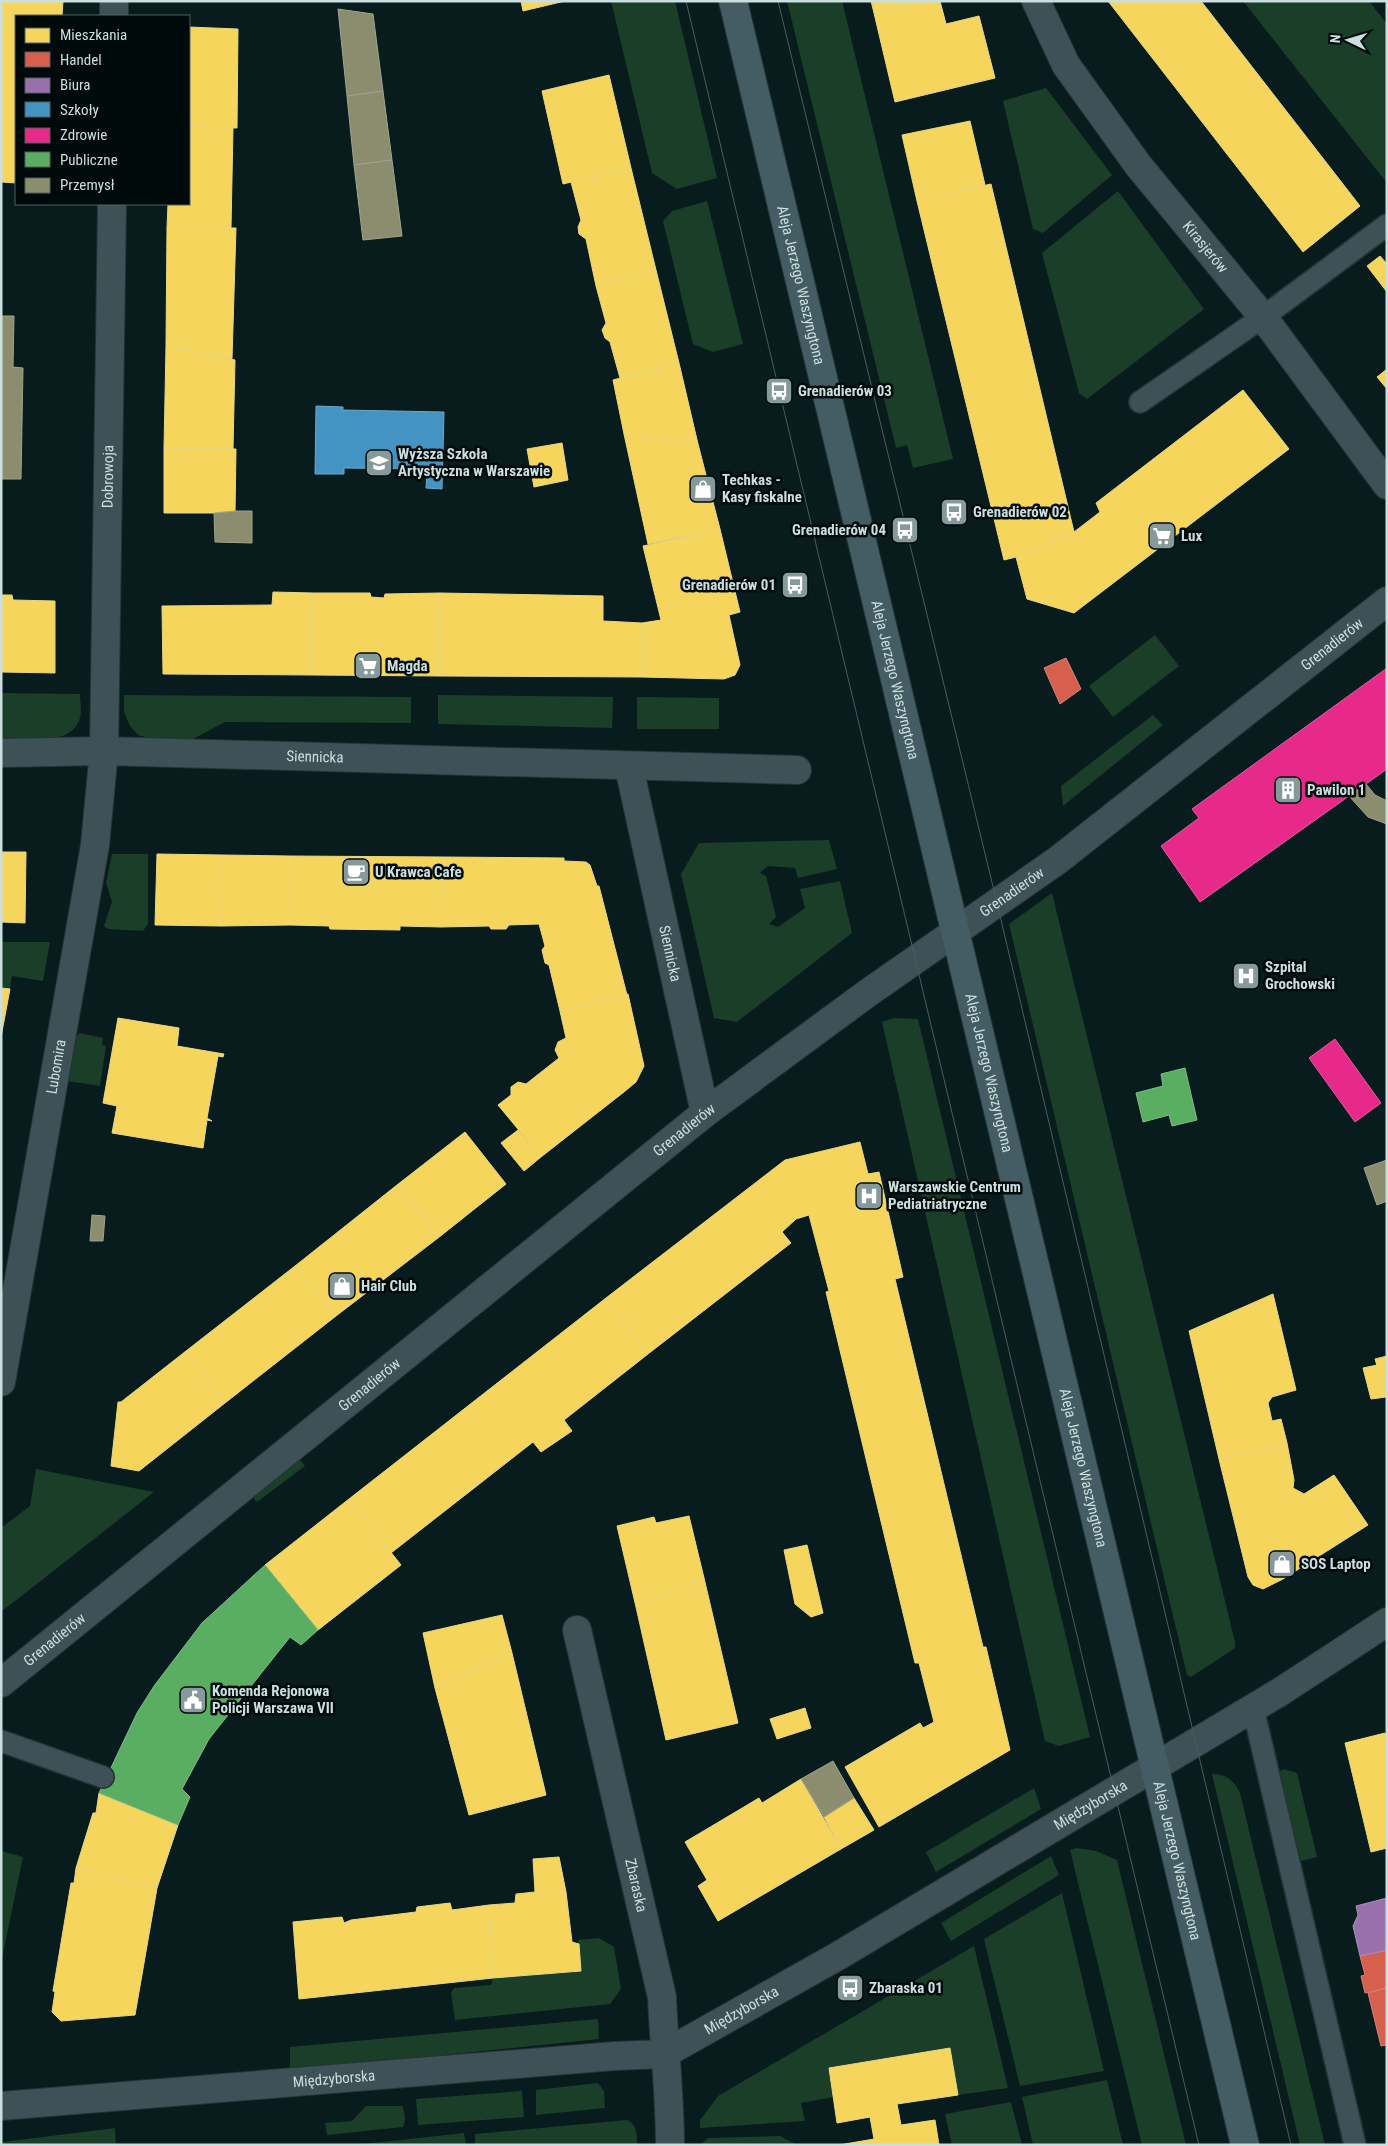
<svg xmlns="http://www.w3.org/2000/svg" width="1388" height="2146" font-family="'Roboto Condensed',sans-serif">
<style>
.green{fill:#1a3e27}
.homes{fill:#f6d55c;stroke:#e9d883}
.shops{fill:#d6604d;stroke:#d38679}
.offices{fill:#9970ab;stroke:#a891bb}
.schools{fill:#4393c3;stroke:#6caacb}
.health{fill:#e7298a;stroke:#df60a4}
.public{fill:#5aae61;stroke:#7cbd87}
.industry{fill:#8c8c6e;stroke:#9fa590}
.lines{fill:none;stroke-linecap:round;stroke-linejoin:round}
.service-casing{stroke:#253536;stroke-width:24}
.minor-casing{stroke:#253536;stroke-width:30}
.tertiary-casing{stroke:#253536;stroke-width:30}
.secondary-casing{stroke:#253536;stroke-width:30}
.service{stroke:#3e5156;stroke-width:21}
.minor{stroke:#3e5156;stroke-width:28}
.tertiary{stroke:#3e5156;stroke-width:28}
.secondary{stroke:#445c63;stroke-width:28}
.tram{stroke:#4b5b5e;stroke-width:1}
.labels{text-anchor:middle;dominant-baseline:central;stroke-width:5;stroke-linejoin:round;paint-order:stroke}
.street-label{font-size:15px;fill:#ccdfdf;stroke:#010a0b}
.poi-label{font-size:15px;font-weight:bold;fill:#ccdfdf;stroke:#010a0b;text-anchor:start}
</style>
<rect width="100%" height="100%" fill="#081b1d"/>
<!-- green -->
<g class="green">
<path d="M611 1H675L717 178 677 189 652 173Z"/>
<path d="M787 1H842L953 459 913 468 907 445 896 448Z"/>
<path d="M1243 1H1369L1387 24V183Z"/>
<path d="M1046 88 1112 175 1043 233 1033 229 1003 101Z"/>
<path d="M1118 191 1204 309 1087 399 1079 393 1042 253Z"/>
<path d="M707 201 743 344 713 352 693 344 663 221 672 211Z"/>
<path d="M1155 635 1179 666 1113 717 1089 686Z"/>
<path d="M1 693 80 694C80 701 82 711 80 718 71 748 25 738 1 738Z"/>
<path d="M124 695 411 697V723L225 722 191 740 149 738 138 735 130 726 124 712Z"/>
<path d="M438 695 613 697 612 728 438 724Z"/>
<path d="M637 697 719 698V729H637Z"/>
<path d="M1153 715 1163 725 1063 806 1061 786Z"/>
<path d="M829 840 837 869 798 878 795 868 768 866 760 873 766 876 776 917 769 924 778 927 805 908 800 889 840 881 852 933 737 1022 714 1018 681 874 699 843Z"/>
<path d="M112 854H148V924L143 931 108 929 104 926 112 902 106 883Z"/>
<path d="M1052 893 1235 1642V1648L1191 1677 1187 1675 1009 924Z"/>
<path d="M1 942H50L43 981 12 976 10 989 1 988Z"/>
<path d="M894 1018 918 1019 1090 1737 1059 1746 1045 1741 882 1022Z"/>
<path d="M80 1033 103 1038 102 1045 106 1046 100 1086 67 1081 76 1036Z"/>
<path d="M297 1456 305 1466 257 1502 249 1492Z"/>
<path d="M36 1469 154 1492 1 1612V1528L30 1506Z"/>
<path d="M1284 1769 1297 1773 1317 1857 1301 1861 1278 1772Z"/>
<path d="M1212 1774C1226 1774 1234 1780 1240 1793L1325 2145H1300Z"/>
<path d="M1034 1788 1041 1809 936 1872 926 1852Z"/>
<path d="M1076 1848 1096 1851 1117 1860 1186 2145H1142L1070 1850Z"/>
<path d="M1 1851 23 1857 1 1963Z"/>
<path d="M1051 1856 1059 1875 951 1941 941 1923Z"/>
<path d="M1062 1893 1104 2071 1020 2086 984 1939Z"/>
<path d="M599 1938 614 1947 621 1989 610 2004 455 2020 451 1993 454 1988 491 1985 493 1978 581 1971 578 1940Z"/>
<path d="M974 1946 1008 2088 958 2095 950 2048 830 2068 834 2097 801 2103 805 2121 700 2128V2120L718 2096Z"/>
<path d="M598 2019 599 2039 290 2071V2047Z"/>
<path d="M1107 2080 1123 2145H1033L1022 2097Z"/>
<path d="M598 2083 604 2091 605 2108 536 2115V2090Z"/>
<path d="M522 2091 524 2117 418 2125 416 2099Z"/>
<path d="M1011 2102 1022 2145H952L945 2114Z"/>
<path d="M366 2106H402C405 2112 406 2121 403 2127L327 2135 325 2123 352 2121Z"/>
<path d="M627 2120C637 2124 637 2135 637 2145H475V2134Z"/>
<path d="M115 2128 116 2145H2V2142Z"/>
<path d="M464 2133 466 2145H354Z"/>
<path d="M780 2136 797 2145H700L708 2138Z"/>
</g>
<!-- homes -->
<g class="homes">
<path d="M1 1H63L62 16H16V19L1 16Z"/>
<path d="M521 1H565L523 11Z"/>
<path d="M871 1H923L874 13Z"/>
<path d="M923 1H940L946 24 979 16 995 78 895 102 874 13Z"/>
<path d="M1108 1H1201L1360 206 1303 252Z"/>
<path d="M1 16 16 19V183L1 182Z"/>
<path d="M189 27 238 29 237 128 189 127Z"/>
<path d="M609 75 631 168 563 184 542 91Z"/>
<path d="M970 121 985 185 917 201 902 135Z"/>
<path d="M189 127 233 128 231 228H167L168 204H189Z"/>
<path d="M631 168 656 270 596 286 586 239 579 234 578 227 581 220 571 182Z"/>
<path d="M991 184 1074 532 1016 557 1004 560 917 201Z"/>
<path d="M167 228H236L232 359 166 346Z"/>
<path d="M1380 256 1387 264V292L1367 266Z"/>
<path d="M656 270 679 363 620 378 610 342 605 338 602 330 606 323 596 286Z"/>
<path d="M166 346 235 360 233 449 164 448Z"/>
<path d="M679 363 698 444 624 434 613 380Z"/>
<path d="M1387 369V389L1377 377Z"/>
<path d="M1243 390 1289 449 1074 613 1027 599 1016 557 1074 532 1100 512 1096 503Z"/>
<path d="M624 434 698 444 720 529 648 544Z"/>
<path d="M562 443 568 480 534 487 527 449Z"/>
<path d="M164 448 236 449 235 513H164Z"/>
<path d="M720 529 740 612 729 615 740 665 735 675 724 679 642 677V623L661 620 643 546Z"/>
<path d="M273 592 313 593 312 675 163 674 162 606 272 605Z"/>
<path d="M313 593H370L371 597 384 598 385 594 440 593 441 676 312 675Z"/>
<path d="M440 593 603 596V621L642 623V677L441 676Z"/>
<path d="M1 595H12L13 600 55 601V673L1 672Z"/>
<path d="M1 852H26L25 923 1 922Z"/>
<path d="M157 854 222 855 221 926 155 925Z"/>
<path d="M222 855 290 856V925L221 926Z"/>
<path d="M290 856 443 857 441 927 400 926V930L330 929 329 926 290 925Z"/>
<path d="M443 857 564 858V861L586 862 590 865 597 886H599L627 995 560 1011 549 965 545 963 542 950 545 946 539 924 509 925 506 929H491L489 926 441 927Z"/>
<path d="M1 988 10 989 1 1037Z"/>
<path d="M628 994 644 1066 636 1082 624 1092 541 1157 498 1105 511 1095V1087L518 1082 526 1084 559 1058 555 1050 558 1042 566 1038 560 1011Z"/>
<path d="M118 1018 179 1028 177 1046 224 1054 223 1057 218 1056 207 1118 212 1121 207 1120 203 1148 112 1133 117 1106 103 1103Z"/>
<path d="M518 1130 541 1157 524 1171 501 1143Z"/>
<path d="M465 1132 506 1184 438 1238 397 1185Z"/>
<path d="M860 1142 868 1174 879 1172 903 1277 895 1279 983 1647H986L1010 1750 879 1827 845 1767 920 1723 923 1728 934 1722 919 1663H915L826 1292 829 1291 809 1215 796 1219 782 1232 791 1243 648 1354 606 1298 785 1160Z"/>
<path d="M397 1185 438 1238 336 1316 295 1266Z"/>
<path d="M295 1266 336 1316 225 1403 186 1351Z"/>
<path d="M1273 1294 1296 1390 1272 1397 1268 1403 1272 1421 1281 1419 1287 1443 1219 1459 1189 1331Z"/>
<path d="M606 1298 648 1354 564 1420 572 1431 541 1452 533 1442 391 1553 349 1499Z"/>
<path d="M186 1351 225 1403 139 1471 111 1466 118 1402H121Z"/>
<path d="M1387 1356V1399L1375 1359Z"/>
<path d="M1377 1365 1386 1397 1371 1399 1363 1368Z"/>
<path d="M1287 1443 1294 1480 1293 1488 1304 1494 1334 1475 1368 1525 1283 1579 1263 1589 1253 1585 1248 1577 1219 1459Z"/>
<path d="M349 1499 401 1565 318 1630 265 1565Z"/>
<path d="M689 1516 704 1578 636 1607 617 1526 654 1517 656 1523Z"/>
<path d="M807 1545 823 1613 811 1617 795 1604 784 1550Z"/>
<path d="M704 1578 738 1723 666 1740 636 1607Z"/>
<path d="M502 1615 512 1653 435 1688 423 1633Z"/>
<path d="M512 1653 546 1795 469 1815 435 1688Z"/>
<path d="M805 1708 811 1728 777 1739 770 1719Z"/>
<path d="M1385 1733 1387 1743V1848L1371 1852 1345 1743Z"/>
<path d="M801 1779 841 1849 718 1921 698 1886 707 1880 685 1842 759 1798 762 1803Z"/>
<path d="M99 1793 178 1825 157 1888 76 1868 93 1813H96Z"/>
<path d="M854 1798 874 1830 841 1849 824 1817Z"/>
<path d="M559 1857 566 1892H535L533 1859Z"/>
<path d="M76 1868 157 1888 135 2015 61 2021 52 2012 55 1992 53 1991 71 1883H74Z"/>
<path d="M535 1892H566L572 1942 579 1944 581 1971 493 1978 489 1905 515 1903 516 1894Z"/>
<path d="M450 1903 452 1910 489 1905 493 1978 299 1999 293 1922 342 1917 344 1923 351 1920 416 1912 417 1907Z"/>
<path d="M950 2048 958 2095 897 2104 901 2125 935 2120 939 2145H839L874 2139 870 2117 837 2123 829 2068Z"/>
</g>
<!-- shops -->
<g class="shops">
<path d="M1066 658 1081 689 1060 704 1044 668Z"/>
<path d="M1387 1950V1988L1365 1993 1361 1976 1365 1975 1360 1956Z"/>
<path d="M1387 1988V2045L1381 2046 1368 1993Z"/>
</g>
<!-- offices -->
<path class="offices" d="M1387 1898V1950L1360 1956 1353 1926 1358 1915 1356 1906Z"/>
<!-- schools -->
<path class="schools" d="M316 406 343 407V410L444 412 442 489 426 488 427 469 344 468V474H315Z"/>
<!-- health -->
<g class="health">
<path d="M1387 668V769L1200 902 1161 846 1199 818 1192 809Z"/>
<path d="M1335 1039 1381 1103 1355 1122 1309 1058Z"/>
</g>
<!-- public -->
<g class="public">
<path d="M1185 1068 1197 1120 1172 1126 1169 1115 1143 1122 1136 1093 1163 1086 1161 1074Z"/>
<path d="M265 1565 318 1630 301 1645 290 1637 209 1739 182 1789 190 1797 178 1825 99 1793 137 1713 154 1686 202 1623Z"/>
</g>
<!-- industry -->
<g class="industry">
<path d="M338 9 373 14 383 91 347 96Z"/>
<path d="M383 91 392 160 354 165 347 96Z"/>
<path d="M392 160 402 236 363 240 354 165Z"/>
<path d="M1 316H14L13 367 23 368 21 479H1Z"/>
<path d="M235 511H252V543L215 542 214 513Z"/>
<path d="M1366 784 1375 795 1387 801V824L1368 817 1349 796Z"/>
<path d="M1387 1160V1201L1377 1205 1364 1168Z"/>
<path d="M92 1215 105 1216 103 1241H90Z"/>
<path d="M833 1761 854 1798 824 1817 801 1779Z"/>
</g>
<g class="lines">
<!-- service casing -->
<g class="service-casing">
<g id="service">
<path d="M1140 402 1263 317 1387 225"/>
<path d="M1253 1708 1355 2145"/>
<path d="M1 1741 103 1777"/>
</g>
</g>
<!-- minor casing -->
<g class="minor-casing">
<g id="minor">
<path id="s1" d="M1036 1 1066 65 1138 165 1263 317 1387 485"/>
<path d="M114 16V1"/>
<path id="s2" d="M1 753 104 751 797 770"/>
<path id="s3" d="M629 767 705 1113"/>
<path id="s4" d="M1 1382 95 845 104 751 112 204"/>
<path id="s5" d="M577 1630 662 1997C664 2046 670 2095 670 2145"/>
</g>
</g>
<!-- tertiary casing -->
<g class="tertiary-casing">
<g id="tertiary">
<path id="s6" d="M1 1683 705 1113 865 995 1058 860 1387 601"/>
<path id="s7" d="M1 2106 615 2056 664 2054 838 1956 1054 1827 1280 1692 1387 1622"/>
</g>
</g>
<!-- secondary casing -->
<g class="secondary-casing">
<g id="secondary">
<path id="s8" d="M733 1 1245 2145"/>
</g>
</g>
<!-- service -->
<use href="#service" class="service"/>
<!-- minor -->
<use href="#minor" class="minor"/>
<!-- tertiary -->
<use href="#tertiary" class="tertiary"/>
<!-- secondary -->
<use href="#secondary" class="secondary"/>
<!-- tram -->
<g class="tram">
<path d="M686 1 1199 2145"/>
<path d="M778 1 997 903 1291 2145"/>
</g>
</g>
<!-- icons -->
<defs>
<g id="bus-square" transform="scale(1.4375)"><rect x="-9" y="-9" width="18" height="18" rx="4" fill="#879a9b" stroke="#010a0b"/><path d="M-5-6H5V4H4V6H2V4H-2V6H-4V4H-5ZM-3.5-4V0h7V-4ZM-3.5 1.2v1.5H-2V1.2ZM2 1.2v1.5H3.5V1.2Z" fill="#fff"/></g>
<g id="university-square" transform="scale(1.4375)"><rect x="-9" y="-9" width="18" height="18" rx="4" fill="#879a9b" stroke="#010a0b"/><path d="M0-5L7-2L0 1L-7-2ZM-4 1L0 2.5L4 1V4Q0 6-4 4Z" fill="#fff"/></g>
<g id="shop-square" transform="scale(1.4375)"><rect x="-9" y="-9" width="18" height="18" rx="4" fill="#879a9b" stroke="#010a0b"/><path d="M-5-2.5h2.3a2.7 3.5 0 0 1 5.4 0H5L5.5 6h-11ZM-1.5-2.5h3a1.5 2.3 0 0 0-3 0Z" fill="#fff"/></g>
<g id="supermarket-square" transform="scale(1.4375)"><rect x="-9" y="-9" width="18" height="18" rx="4" fill="#879a9b" stroke="#010a0b"/><path d="M-6-5.5h2.5l.6 2H6L4.5 2H-2.5L-4.4-4H-6ZM-1.5 3.2a1.3 1.3 0 1 0 .1 0ZM3 3.2a1.3 1.3 0 1 0 .1 0Z" fill="#fff"/></g>
<g id="building-square" transform="scale(1.4375)"><rect x="-9" y="-9" width="18" height="18" rx="4" fill="#879a9b" stroke="#010a0b"/><path d="M-4-6H4V6H1V3H-1V6H-4ZM-2.5-4.3h1.7v1.8h-1.7ZM.8-4.3h1.7v1.8H.8ZM-2.5-1h1.7V.8h-1.7ZM.8-1h1.7V.8H.8Z" fill="#fff"/></g>
<g id="cafe-square" transform="scale(1.4375)"><rect x="-9" y="-9" width="18" height="18" rx="4" fill="#879a9b" stroke="#010a0b"/><path d="M-5.5-4.5H6V0H3Q3 3.5 0 3.5H-2.5Q-5.5 3.5-5.5 0ZM3-3.2v2h1.7v-2ZM-6 4.5H4V6H-6Z" fill="#fff"/></g>
<g id="hospital-square" transform="scale(1.4375)"><rect x="-9" y="-9" width="18" height="18" rx="4" fill="#879a9b" stroke="#010a0b"/><path d="M-5-5h3v3.5h4V-5h3V5h-3V1.5h-4V5h-3Z" fill="#fff"/></g>
<g id="civic-square" transform="scale(1.4375)"><rect x="-9" y="-9" width="18" height="18" rx="4" fill="#879a9b" stroke="#010a0b"/><path d="M-.6-6.5H3V-4.5H.6V-3L4-1V1h2V6H-6V1h2V-1L-.6-3ZM-1.2 2.5V6h2.4V2.5Z" fill="#fff"/></g>
</defs>
<g fill-rule="evenodd">
<use href="#bus-square" x="779" y="391"/>
<use href="#university-square" x="379" y="463"/>
<use href="#shop-square" x="703" y="489"/>
<use href="#bus-square" x="954" y="512"/>
<use href="#bus-square" x="905" y="530"/>
<use href="#supermarket-square" x="1162" y="536"/>
<use href="#bus-square" x="795" y="585"/>
<use href="#supermarket-square" x="368" y="666"/>
<use href="#building-square" x="1288" y="790"/>
<use href="#cafe-square" x="356" y="872"/>
<use href="#hospital-square" x="1246" y="976"/>
<use href="#hospital-square" x="869" y="1196"/>
<use href="#shop-square" x="342" y="1286"/>
<use href="#shop-square" x="1282" y="1564"/>
<use href="#civic-square" x="193" y="1700"/>
<use href="#bus-square" x="850" y="1988"/>
</g>
<g class="labels">
<!-- street labels -->
<g class="street-label">
<text stroke="none"><textPath href="#s1" startOffset="300">Kirasjerów</textPath></text>
<text stroke="none"><textPath href="#s8" startOffset="292">Aleja Jerzego Waszyngtona</textPath></text>
<text stroke="none"><textPath href="#s4" startOffset="914">Dobrowoja</textPath></text>
<text stroke="none"><textPath href="#s6" startOffset="1689">Grenadierów</textPath></text>
<text stroke="none"><textPath href="#s8" startOffset="698">Aleja Jerzego Waszyngtona</textPath></text>
<text stroke="none"><textPath href="#s2" startOffset="314">Siennicka</textPath></text>
<text stroke="none"><textPath href="#s6" startOffset="1284">Grenadierów</textPath></text>
<text stroke="none"><textPath href="#s3" startOffset="191">Siennicka</textPath></text>
<text stroke="none"><textPath href="#s4" startOffset="320">Lubomira</textPath></text>
<text stroke="none"><textPath href="#s8" startOffset="1102">Aleja Jerzego Waszyngtona</textPath></text>
<text stroke="none"><textPath href="#s6" startOffset="879">Grenadierów</textPath></text>
<text stroke="none"><textPath href="#s6" startOffset="474">Grenadierów</textPath></text>
<text stroke="none"><textPath href="#s8" startOffset="1508">Aleja Jerzego Waszyngtona</textPath></text>
<text stroke="none"><textPath href="#s6" startOffset="69">Grenadierów</textPath></text>
<text stroke="none"><textPath href="#s7" startOffset="1159">Międzyborska</textPath></text>
<text stroke="none"><textPath href="#s8" startOffset="1912">Aleja Jerzego Waszyngtona</textPath></text>
<text stroke="none"><textPath href="#s5" startOffset="262">Zbaraska</textPath></text>
<text stroke="none"><textPath href="#s7" startOffset="754">Międzyborska</textPath></text>
<text stroke="none"><textPath href="#s7" startOffset="334">Międzyborska</textPath></text>
</g>
<!-- poi labels -->
<g class="poi-label">
<text x="798" y="391">Grenadierów 03</text>
<text x="398" y="454">Wyższa Szkoła<tspan x="398" dy="17">Artystyczna w Warszawie</tspan></text>
<text x="722" y="480">Techkas -<tspan x="722" dy="17">Kasy fiskalne</tspan></text>
<text x="973" y="512">Grenadierów 02</text>
<text x="886" y="530" text-anchor="end">Grenadierów 04</text>
<text x="1181" y="536">Lux</text>
<text x="776" y="585" text-anchor="end">Grenadierów 01</text>
<text x="387" y="666">Magda</text>
<text x="1307" y="790">Pawilon 1</text>
<text x="375" y="872">U Krawca Cafe</text>
<text x="1265" y="967">Szpital<tspan x="1265" dy="17">Grochowski</tspan></text>
<text x="888" y="1187">Warszawskie Centrum<tspan x="888" dy="17">Pediatriatryczne</tspan></text>
<text x="361" y="1286">Hair Club</text>
<text x="1301" y="1564">SOS Laptop</text>
<text x="212" y="1691">Komenda Rejonowa<tspan x="212" dy="17">Policji Warszawa VII</tspan></text>
<text x="869" y="1988">Zbaraska 01</text>
</g>
</g>
<!-- border -->
<rect width="1388" height="2146" fill="none" stroke="#ccdfdf" stroke-width="5"/>
<!-- legend -->
<rect x="15" y="15" width="175" height="190" fill="#010a0b" stroke="#525f60"/>
<rect x="25" y="28" width="25" height="15" fill="#f6d55c" stroke="#525f60"/>
<text x="60" y="40" font-size="15" fill="#ccdfdf">Mieszkania</text>
<rect x="25" y="52" width="25" height="15" fill="#d6604d" stroke="#525f60"/>
<text x="60" y="65" font-size="15" fill="#ccdfdf">Handel</text>
<rect x="25" y="78" width="25" height="15" fill="#9970ab" stroke="#525f60"/>
<text x="60" y="90" font-size="15" fill="#ccdfdf">Biura</text>
<rect x="25" y="102" width="25" height="15" fill="#4393c3" stroke="#525f60"/>
<text x="60" y="115" font-size="15" fill="#ccdfdf">Szkoły</text>
<rect x="25" y="128" width="25" height="15" fill="#e7298a" stroke="#525f60"/>
<text x="60" y="140" font-size="15" fill="#ccdfdf">Zdrowie</text>
<rect x="25" y="152" width="25" height="15" fill="#5aae61" stroke="#525f60"/>
<text x="60" y="165" font-size="15" fill="#ccdfdf">Publiczne</text>
<rect x="25" y="178" width="25" height="15" fill="#8c8c6e" stroke="#525f60"/>
<text x="60" y="190" font-size="15" fill="#ccdfdf">Przemysł</text>
<!-- north arrow -->
<g transform="translate(1348 40) rotate(275)" stroke="#010a0b" stroke-width="4" paint-order="stroke">
<path d="M0-4L9 19L0 12L-9 19Z" fill="#ccdfdf"/>
<text y="-8" font-size="14" font-weight="bold" text-anchor="middle" fill="#ccdfdf">N</text>
</g>
</svg>
